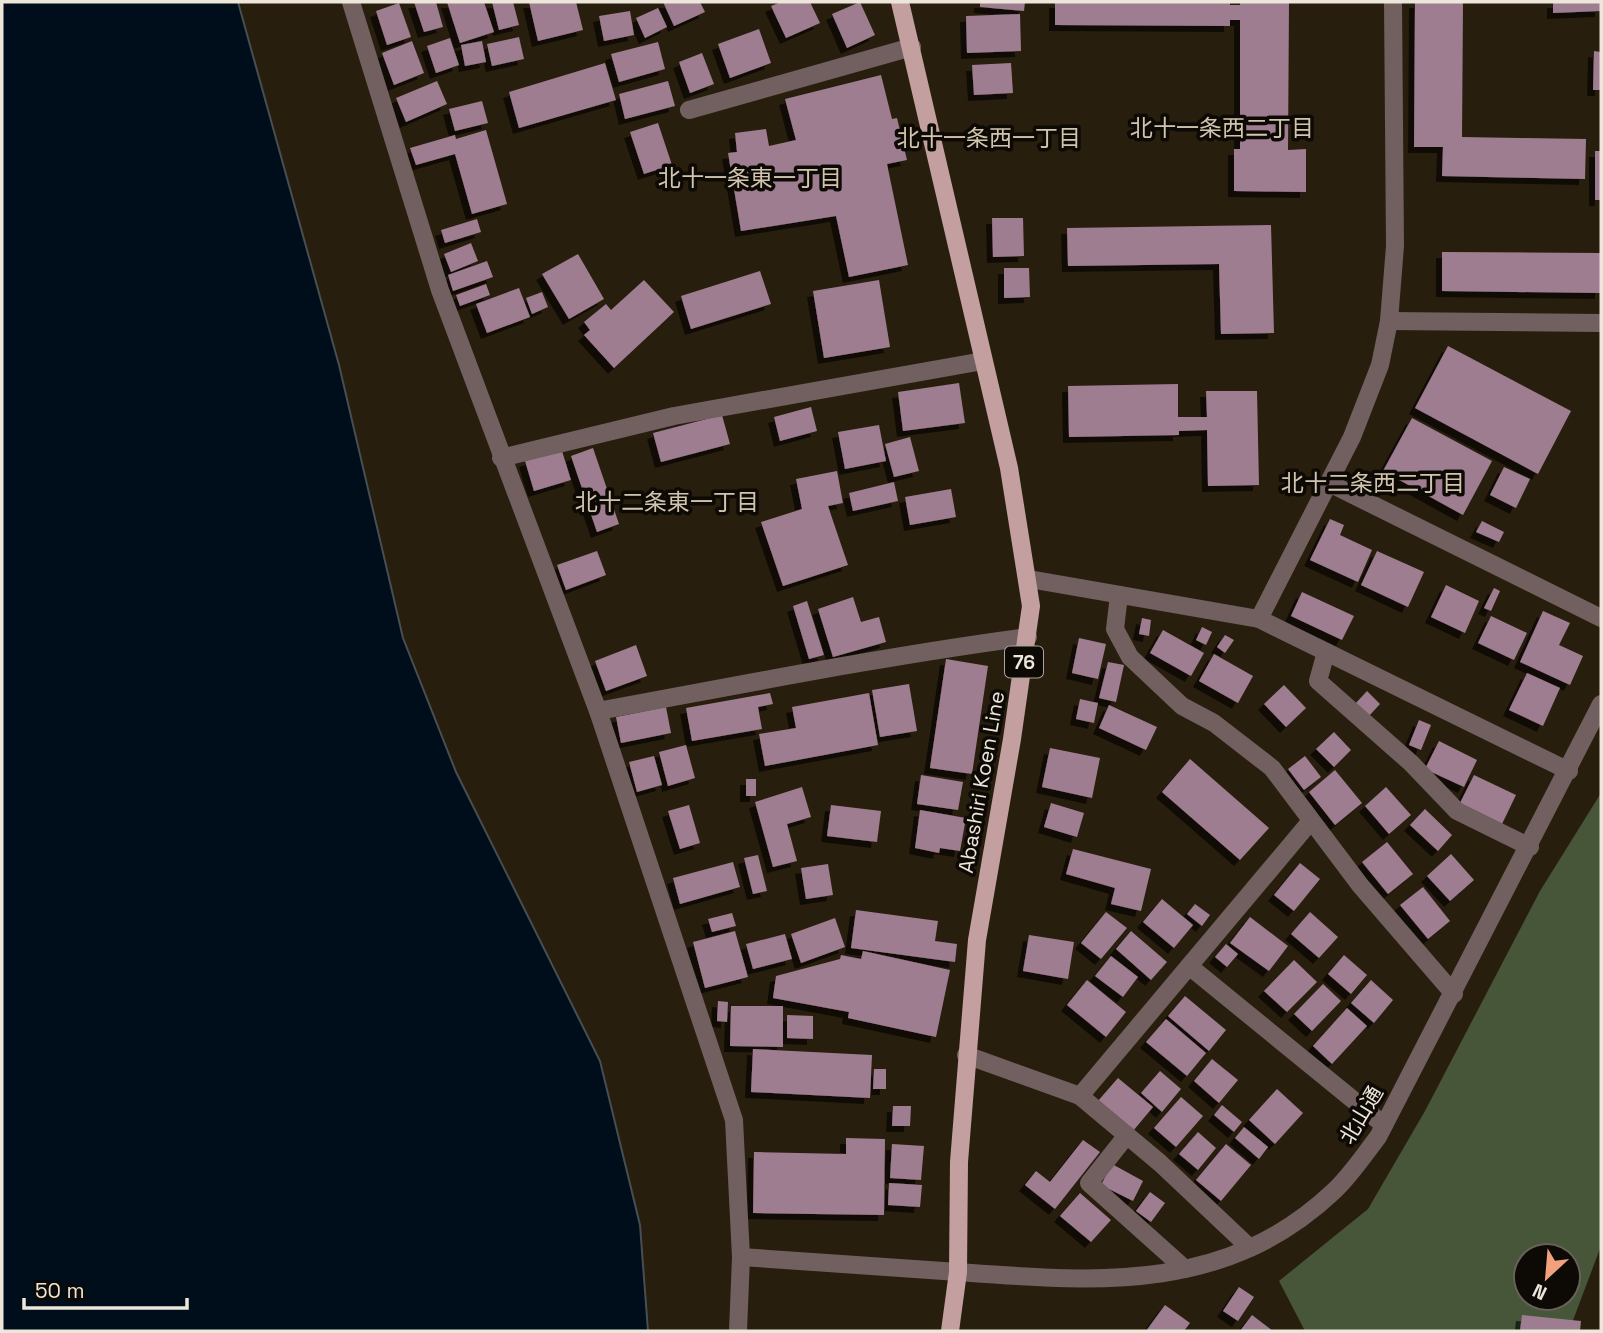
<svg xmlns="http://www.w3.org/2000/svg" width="1603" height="1333" font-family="'Space Grotesk','Noto Sans JP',sans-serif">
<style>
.forest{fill:#475639;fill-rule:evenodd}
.water{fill:#000d1a;stroke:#474e54;stroke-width:2}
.building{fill:#9e7d91;filter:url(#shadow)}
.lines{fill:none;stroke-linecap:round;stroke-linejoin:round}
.minor{stroke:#71605f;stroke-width:18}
.tertiary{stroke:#71605f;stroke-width:18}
.primary{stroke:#c3a09f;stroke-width:18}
.labels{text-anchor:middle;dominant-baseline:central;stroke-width:7;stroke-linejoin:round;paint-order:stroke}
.shield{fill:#0d0904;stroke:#aaa49a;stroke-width:2}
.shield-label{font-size:19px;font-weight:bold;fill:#ede6db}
.street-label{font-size:21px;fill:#ede6db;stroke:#0d0904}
.neighbourhood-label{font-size:23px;fill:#d1c4af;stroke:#0d0904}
</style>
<defs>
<filter id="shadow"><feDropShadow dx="-6" dy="6" stdDeviation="0" flood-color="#0009"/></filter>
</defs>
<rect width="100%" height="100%" fill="#281e0d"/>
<!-- forest -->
<path class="forest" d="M1601 793V1246L1569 1331H1305L1279 1281 1368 1209 1425 1111 1540 891ZM1526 1256H1568V1298H1526Z"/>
<!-- water -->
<path class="water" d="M2 2H238L339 365 403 638 456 772 600 1061 640 1225 648 1331H2Z"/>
<!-- building -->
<g class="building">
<path d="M414 2H436L443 27 424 32Z"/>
<path d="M447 2H484L494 32 460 43Z"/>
<path d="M492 2H513L519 25 499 30Z"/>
<path d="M529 2H576L583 30 538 41Z"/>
<path d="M663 2H700L705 12 674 26Z"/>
<path d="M781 2H810L820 23 786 38 771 6Z"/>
<path d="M860 2 875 35 847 48 832 14Z"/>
<path d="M980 2H1025L1024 11 980 7Z"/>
<path d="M1055 2H1230V5H1240V2H1289L1288 150 1306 149V192L1234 191V149H1240V20H1230V26L1055 25Z"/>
<path d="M1415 2H1463L1462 137 1586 139 1585 179 1442 176 1443 147H1414Z"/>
<path d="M1553 2H1601V11L1553 13Z"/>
<path d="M399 3 411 37 387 45 376 11Z"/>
<path d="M658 8 667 27 645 38 636 18Z"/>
<path d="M630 11 634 35 604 41 599 16Z"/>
<path d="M1020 14 1021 51 967 53 966 16Z"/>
<path d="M759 29 771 63 730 78 718 44Z"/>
<path d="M519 37 524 59 492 66 487 44Z"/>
<path d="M450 38 459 65 436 73 427 46Z"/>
<path d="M412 41 424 73 394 85 382 53Z"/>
<path d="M482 41 486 62 465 66 461 45Z"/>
<path d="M658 42 665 69 619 82 611 54Z"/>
<path d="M1594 51 1601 52V90H1593Z"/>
<path d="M702 53 714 84 690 93 679 62Z"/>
<path d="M605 63 616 100 519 128 509 92Z"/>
<path d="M1011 63 1013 93 974 95 972 65Z"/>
<path d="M881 75 892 119 897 118 907 160 887 164 908 265 849 277 836 216 741 231 728 153 737 152 735 133 766 129 769 146 796 140 785 99Z"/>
<path d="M437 81 447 104 406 122 396 98Z"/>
<path d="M668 81 675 106 625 119 619 94Z"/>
<path d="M482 101 488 123 455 131 449 109Z"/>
<path d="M658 123 672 165 644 174 630 132Z"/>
<path d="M486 130 507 204 472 214 455 154 416 165 410 148 455 135 456 139Z"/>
<rect x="1595" y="151" width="6" height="49"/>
<path d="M992 218H1023L1024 256 993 257Z"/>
<path d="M477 219 481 232 445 243 441 230Z"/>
<path d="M1271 225 1274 333 1221 334 1219 264 1068 266 1067 228Z"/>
<path d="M471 243 478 261 451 272 444 254Z"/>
<path d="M1442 252 1601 253V293L1442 291Z"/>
<path d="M578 254 604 299 569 319 542 274Z"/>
<path d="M487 261 493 277 453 291 448 275Z"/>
<path d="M1004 268H1029L1030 297 1004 298Z"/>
<path d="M760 271 771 304 691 329 681 296Z"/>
<path d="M644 280 674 312 614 368 584 335 590 330 584 322 606 304 611 310Z"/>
<path d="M879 280 890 347 824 358 813 291Z"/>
<path d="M486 284 490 295 460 306 456 295Z"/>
<path d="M519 288 530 317 487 333 476 304Z"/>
<path d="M542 292 548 307 532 314 526 298Z"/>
<path d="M1448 346 1571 411 1538 474 1415 408Z"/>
<path d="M959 383 965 423 903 431 898 392Z"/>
<path d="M1178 384V417H1207L1206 391H1257L1259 485 1208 486 1207 430 1179 431V435L1069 437 1068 386Z"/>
<path d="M811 407 817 431 780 441 774 417Z"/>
<path d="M722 415 730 444 661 462 653 433Z"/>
<path d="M1412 418 1492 461 1463 515 1383 471Z"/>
<path d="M879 425 886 461 845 469 838 432Z"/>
<path d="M910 437 919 471 894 477 885 444Z"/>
<path d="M593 448 619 524 597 532 571 456Z"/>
<path d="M562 451 571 480 534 491 525 461Z"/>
<path d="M1504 467 1530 479 1516 508 1490 495Z"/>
<path d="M837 471 843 503 828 506 848 565 783 586 761 522 802 509 796 479Z"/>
<path d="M894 482 898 501 853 511 849 493Z"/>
<path d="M951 489 956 517 910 525 905 497Z"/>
<path d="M1330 519 1344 525 1340 535 1372 550 1358 582 1310 560Z"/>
<path d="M1482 521 1504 532 1499 542 1476 532Z"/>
<path d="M597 551 606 575 566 590 557 565Z"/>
<path d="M1377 551 1424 572 1408 607 1361 585Z"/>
<path d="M1446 585 1479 601 1465 633 1431 617Z"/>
<path d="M1494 588 1500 591 1491 611 1484 608Z"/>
<path d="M1302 592 1354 616 1342 640 1291 616Z"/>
<path d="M853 597 861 622 879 617 886 642 833 657 818 609Z"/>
<path d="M807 601 824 655 809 659 793 606Z"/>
<path d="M1543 611 1570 623 1559 645 1583 656 1570 685 1520 662Z"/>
<path d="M1491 616 1527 633 1514 660 1478 643Z"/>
<path d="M1142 618 1151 620 1149 636 1139 634Z"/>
<path d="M1202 627 1212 632 1206 645 1196 640Z"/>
<path d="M1163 630 1204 653 1191 676 1150 653Z"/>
<path d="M1225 635 1234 640 1225 653 1217 647Z"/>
<path d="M1079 638 1106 644 1098 679 1072 673Z"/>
<path d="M636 645 647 676 606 691 595 661Z"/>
<path d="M1214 654 1253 676 1238 703 1199 681Z"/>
<path d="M946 659 988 666 972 774 930 768Z"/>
<path d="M1108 662 1124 665 1116 702 1099 698Z"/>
<path d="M1527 673 1560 688 1543 726 1509 710Z"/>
<path d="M909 684 917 731 880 737 872 690Z"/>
<path d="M1284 685 1306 708 1286 727 1264 704Z"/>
<path d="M1367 691 1380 704 1369 716 1356 703Z"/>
<path d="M770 693 773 704 758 707 762 729 692 741 686 708Z"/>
<path d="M869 693 878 745 765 766 759 734 796 728 792 707Z"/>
<path d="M1080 699 1098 703 1094 723 1076 719Z"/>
<path d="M1109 705 1157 727 1146 750 1099 728Z"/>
<path d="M666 707 671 733 621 743 616 717Z"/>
<path d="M1419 720 1431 725 1421 750 1409 745Z"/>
<path d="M1334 732 1351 750 1334 767 1316 749Z"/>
<path d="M1439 741 1477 760 1464 787 1425 769Z"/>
<path d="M686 745 695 778 668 786 659 752Z"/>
<path d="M1050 748 1100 758 1092 798 1042 787Z"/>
<path d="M654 756 662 785 637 792 629 762Z"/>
<path d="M1305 756 1321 777 1304 790 1288 769Z"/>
<path d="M1190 759 1269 828 1240 860 1162 792Z"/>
<path d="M1335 770 1362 803 1335 825 1309 792Z"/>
<path d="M921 775 963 782 958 810 917 804Z"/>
<path d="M1474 775 1516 795 1502 824 1460 803Z"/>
<rect x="746" y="779" width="10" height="17"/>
<path d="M802 787 811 817 787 824 797 861 773 867 755 802Z"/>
<path d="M1386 787 1411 815 1389 834 1365 806Z"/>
<path d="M1051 803 1084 813 1077 837 1044 827Z"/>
<path d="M689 805 700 843 680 849 668 811Z"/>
<path d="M831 805 881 811 877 842 827 836Z"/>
<path d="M1425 809 1452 835 1438 851 1410 825Z"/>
<path d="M920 810 966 818 960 851 940 848 939 853 915 848Z"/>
<path d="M1387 842 1413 874 1388 894 1362 862Z"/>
<path d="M1073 849 1151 869 1141 911 1111 904 1115 888 1066 874Z"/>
<path d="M1451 854 1474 880 1450 901 1427 876Z"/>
<path d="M758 855 767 891 753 894 744 858Z"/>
<path d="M733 862 740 887 680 904 673 878Z"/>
<path d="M1300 863 1320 879 1294 911 1274 895Z"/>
<path d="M828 864 833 895 806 899 801 868Z"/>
<path d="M1423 887 1450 921 1428 939 1400 905Z"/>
<path d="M1162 899 1193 925 1174 948 1143 922Z"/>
<path d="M1195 904 1210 915 1202 926 1187 914Z"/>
<path d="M856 910 938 921 935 941 957 944 955 962 851 948Z"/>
<path d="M1106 912 1127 928 1101 959 1081 943Z"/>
<path d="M1310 912 1338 937 1319 958 1291 934Z"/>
<path d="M732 913 736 926 712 932 708 919Z"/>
<path d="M1250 917 1288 946 1269 971 1230 943Z"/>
<path d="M835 918 845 947 801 963 791 934Z"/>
<path d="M735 931 748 977 705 988 693 942Z"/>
<path d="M1131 931 1167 962 1151 980 1116 949Z"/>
<path d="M785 934 792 959 753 969 746 944Z"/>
<path d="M1029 935 1074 942 1068 979 1023 971Z"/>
<path d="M1226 944 1238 954 1227 967 1215 957Z"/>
<path d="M863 951 950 970 936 1037 848 1018 849 1012 773 998 776 976 840 959 841 955 861 959Z"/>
<path d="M1344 955 1367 975 1351 994 1328 974Z"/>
<path d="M1111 956 1138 977 1123 997 1095 976Z"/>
<path d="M1294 960 1317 982 1287 1012 1264 991Z"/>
<path d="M1087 980 1126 1012 1106 1037 1067 1005Z"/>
<path d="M1371 980 1393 1000 1374 1023 1351 1003Z"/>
<path d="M1323 984 1341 1001 1312 1031 1294 1014Z"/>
<path d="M1185 996 1226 1030 1209 1051 1168 1016Z"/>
<path d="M718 1001 728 1002 727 1022 717 1021Z"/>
<path d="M731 1006H783V1047L730 1046Z"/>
<path d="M1347 1008 1367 1026 1332 1064 1313 1046Z"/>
<path d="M787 1015 813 1016V1039L787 1038Z"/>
<path d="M1166 1019 1206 1053 1187 1076 1146 1042Z"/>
<path d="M753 1049 872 1055 870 1098 751 1092Z"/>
<path d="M1212 1059 1238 1080 1219 1103 1194 1081Z"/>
<path d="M874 1069H886V1089H873Z"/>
<path d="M1160 1071 1181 1089 1162 1112 1141 1093Z"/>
<path d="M1118 1078 1153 1107 1133 1131 1098 1101Z"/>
<path d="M1277 1089 1303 1113 1275 1144 1249 1120Z"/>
<path d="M1181 1097 1203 1116 1176 1147 1154 1128Z"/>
<path d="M1222 1105 1242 1122 1234 1132 1214 1115Z"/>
<path d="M893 1106H911L910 1126H892Z"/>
<path d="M1244 1127 1268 1147 1259 1159 1235 1138Z"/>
<path d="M1198 1132 1216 1148 1198 1170 1179 1154Z"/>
<path d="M846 1138 885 1139 884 1215 753 1213 754 1152 846 1154Z"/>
<path d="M1083 1140 1100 1152 1055 1209 1025 1185 1036 1171 1050 1182Z"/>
<path d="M892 1144 924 1146 921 1180 890 1178Z"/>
<path d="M1226 1144 1251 1165 1221 1201 1196 1180Z"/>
<path d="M1112 1164 1143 1181 1133 1201 1101 1185Z"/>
<path d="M889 1183 922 1185 920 1207 888 1205Z"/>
<path d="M1150 1192 1165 1203 1151 1222 1136 1211Z"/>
<path d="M1080 1193 1111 1220 1091 1242 1060 1216Z"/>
<path d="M1239 1287 1254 1297 1238 1321 1223 1311Z"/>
<path d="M1165 1305 1190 1323 1184 1331H1146Z"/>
<path d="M1252 1315 1273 1331H1240Z"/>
<path d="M1522 1315 1581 1321 1580 1331H1520Z"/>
</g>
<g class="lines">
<!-- minor -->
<g class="minor">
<path d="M351 2 440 290 598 711 734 1120 741 1257 738 1331"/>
<path d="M689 110 912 47"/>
<path d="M1389 321 1601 323"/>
<path d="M501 458 674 416 983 361"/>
<path d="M1329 483 1601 618"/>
<path d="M1029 579 1259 619 1569 771"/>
<path d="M1119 595 1115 629 1130 657 1182 706 1214 723 1272 768 1360 885 1454 994"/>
<path d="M1259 619 1352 437 1380 365 1389 321 1395 246 1393 2"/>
<path d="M1326 652 1318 681 1411 763 1457 811 1530 847"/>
<path d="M598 711C741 685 884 656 1028 637"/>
<path d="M1189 966 1384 1125"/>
<path d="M966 1055 1080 1096 1160 1163 1250 1248"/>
<path d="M1080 1096 1310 822"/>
<path d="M1127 1135 1089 1183 1185 1269"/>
<path d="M741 1257 958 1272"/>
</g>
<!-- tertiary -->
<path class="tertiary" d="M958 1272C1097 1282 1225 1294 1334 1191 1351 1175 1364 1155 1378 1137L1601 704"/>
<!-- primary -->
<path class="primary" d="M900 2 1009 468 1031 606 1012 739 977 940 959 1162 958 1272 950 1331"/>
</g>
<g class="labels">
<!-- shield labels -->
<rect class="shield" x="1005" y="646.5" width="38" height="31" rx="5"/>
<g class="shield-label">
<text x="1024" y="662">76</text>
</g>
<!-- street labels -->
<g class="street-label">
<text transform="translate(981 782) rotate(-80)">Abashiri Koen Line</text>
<text transform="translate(1361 1115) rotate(-59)">北山通</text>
</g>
<!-- neighbourhood labels -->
<g class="neighbourhood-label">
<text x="1222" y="128">北十一条西二丁目</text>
<text x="989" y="138">北十一条西一丁目</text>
<text x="750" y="178">北十一条東一丁目</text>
<text x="1373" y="483">北十二条西二丁目</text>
<text x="667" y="502">北十二条東一丁目</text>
</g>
</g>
<!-- border -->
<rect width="1603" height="1333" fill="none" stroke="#ede6db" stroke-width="7"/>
<!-- north arrow -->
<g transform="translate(1547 1277) rotate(206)"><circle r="33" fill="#0d0904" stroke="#67615a" stroke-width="2"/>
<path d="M0-5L12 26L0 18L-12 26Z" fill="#f1a17c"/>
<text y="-10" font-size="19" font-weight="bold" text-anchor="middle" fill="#ede6db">N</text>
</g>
<!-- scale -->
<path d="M24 1298v10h163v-10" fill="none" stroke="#ede6db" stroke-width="3.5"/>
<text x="35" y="1298" font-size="21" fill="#ede6db" stroke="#0d0904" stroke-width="5" paint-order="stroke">50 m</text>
</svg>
